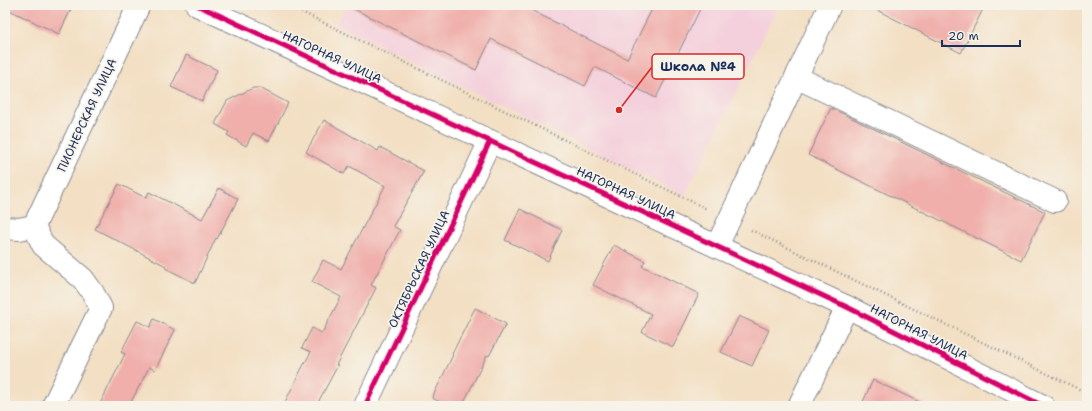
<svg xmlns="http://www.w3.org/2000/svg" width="1092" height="411" font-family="'Shantell Sans',sans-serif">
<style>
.built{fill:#f4cfdc}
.building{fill:#f0afab}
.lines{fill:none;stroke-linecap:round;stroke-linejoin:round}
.minor-casing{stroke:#878790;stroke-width:24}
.path{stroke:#878790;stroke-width:2.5;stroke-dasharray:1 3;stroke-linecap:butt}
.minor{stroke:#fff;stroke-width:22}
.cycleway-casing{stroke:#f7f3e8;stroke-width:8}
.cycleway{stroke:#d6006c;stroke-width:5}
.labels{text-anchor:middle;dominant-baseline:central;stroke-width:3.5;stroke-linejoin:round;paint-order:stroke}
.street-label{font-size:12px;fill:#1b2f5e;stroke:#f7f3e8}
.leader{fill:none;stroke:#d62828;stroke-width:1.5}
.callout-dot{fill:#d62828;stroke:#f7f3e8;stroke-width:1.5}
.callout{fill:#f7f3e8;stroke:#d62828;stroke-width:1.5}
.callout-label{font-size:13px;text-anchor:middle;font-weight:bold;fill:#1b2f5e}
</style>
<rect width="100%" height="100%" fill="#f7f3e8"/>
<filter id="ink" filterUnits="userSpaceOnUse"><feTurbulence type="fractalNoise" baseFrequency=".025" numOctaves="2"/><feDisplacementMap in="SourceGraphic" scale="8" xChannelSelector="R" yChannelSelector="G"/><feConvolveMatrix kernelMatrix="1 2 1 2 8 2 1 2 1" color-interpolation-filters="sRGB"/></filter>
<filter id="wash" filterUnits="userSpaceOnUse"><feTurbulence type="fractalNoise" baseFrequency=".012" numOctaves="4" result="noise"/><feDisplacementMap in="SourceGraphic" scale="16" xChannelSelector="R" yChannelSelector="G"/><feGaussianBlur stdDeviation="0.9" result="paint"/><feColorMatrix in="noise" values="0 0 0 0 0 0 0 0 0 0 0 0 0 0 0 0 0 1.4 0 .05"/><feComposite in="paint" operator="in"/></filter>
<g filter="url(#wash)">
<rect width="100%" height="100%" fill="#f3dfc3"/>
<!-- built -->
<path class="built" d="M346 5H779L685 196 336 24Z"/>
<g id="blocks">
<!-- building -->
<g class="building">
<path d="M5 5H73L59 34 5 8Z"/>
<path d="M346 5H521L627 59 654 5H702L656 98 595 67 585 86 491 39 476 70Z"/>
<path d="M867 5H985L961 53Z"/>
<path d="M186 55 217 70 202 101 171 87Z"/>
<path d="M253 88H260L288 103 269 141 253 133 246 146 227 135 229 132 215 124 227 101Z"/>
<path d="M831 108 1045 212 1021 260 808 155Z"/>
<path d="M324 120 378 151 380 147 424 171 393 226 400 230 371 285 376 288 336 365H338L316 406H283L302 368 311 352 302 348 312 328 322 333 341 297 312 282 323 260 341 269 385 186 349 166 344 174 306 152Z"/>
<path d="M119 184 146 198 149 192 202 219 219 188 238 199 217 239 216 238 195 283 165 268 166 266 95 229Z"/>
<path d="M520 209 562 230 548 261 505 240Z"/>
<path d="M614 245 645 261 642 266 699 294 673 347 642 332 651 314 593 285Z"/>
<path d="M475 308 506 324 489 356 487 355 462 406H448L432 398 453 355 452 354Z"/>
<path d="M739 316 769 330 752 366 721 352Z"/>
<path d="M154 319 175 330 155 370 149 367 129 406H99L125 354 121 352 137 321 150 327Z"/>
<path d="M873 380 928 406H861Z"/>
</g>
</g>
</g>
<g filter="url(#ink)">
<use href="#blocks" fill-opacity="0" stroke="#878790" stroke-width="1"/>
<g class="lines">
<!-- minor casing -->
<g class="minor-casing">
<g id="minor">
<path d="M197 5 847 307 1043 406"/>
<path d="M796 77 1055 201"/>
<path d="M34 226 43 245 83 279 93 293 101 308 53 406"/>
<path d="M5 228 19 229 34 226 139 5"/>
<path d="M717 246 830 5"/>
<path d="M365 406 490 141"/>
<path d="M799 406 847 307"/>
</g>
</g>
<!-- path -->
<g class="path">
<path d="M287 5 707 209"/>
<path d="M751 230 1087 393"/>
</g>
<!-- minor -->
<use href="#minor" class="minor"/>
<!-- cycleway casing -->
<g class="cycleway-casing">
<g id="cycleway">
<path d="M197 5 847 307 1043 406"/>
<path d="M365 406 490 141"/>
</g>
</g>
<!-- cycleway -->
<use href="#cycleway" class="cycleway"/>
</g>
</g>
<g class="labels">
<!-- street labels -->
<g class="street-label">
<text transform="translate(332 57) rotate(25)">НАГОРНАЯ УЛИЦА</text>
<text transform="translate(87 115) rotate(-65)">ПИОНЕРСКАЯ УЛИЦА</text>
<text transform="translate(626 193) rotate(25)">НАГОРНАЯ УЛИЦА</text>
<text transform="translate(419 269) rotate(-65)">ОКТЯБРЬСКАЯ УЛИЦА</text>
<text transform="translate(919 332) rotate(27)">НАГОРНАЯ УЛИЦА</text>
</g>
</g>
<!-- callouts -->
<path class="leader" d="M619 110L652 67"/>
<circle class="callout-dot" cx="619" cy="110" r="4"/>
<rect class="callout" x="652" y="54" width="92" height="25" rx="4"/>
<g class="callout-label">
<text x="698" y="71">Школа №4</text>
</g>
<!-- margin -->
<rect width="1092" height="411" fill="none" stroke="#f7f3e8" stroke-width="20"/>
<!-- scale -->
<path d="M942 40v6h78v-6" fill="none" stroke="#1b2f5e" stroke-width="2"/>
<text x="948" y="40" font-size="12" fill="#1b2f5e" stroke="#f7f3e8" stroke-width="3" paint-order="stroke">20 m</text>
</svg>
